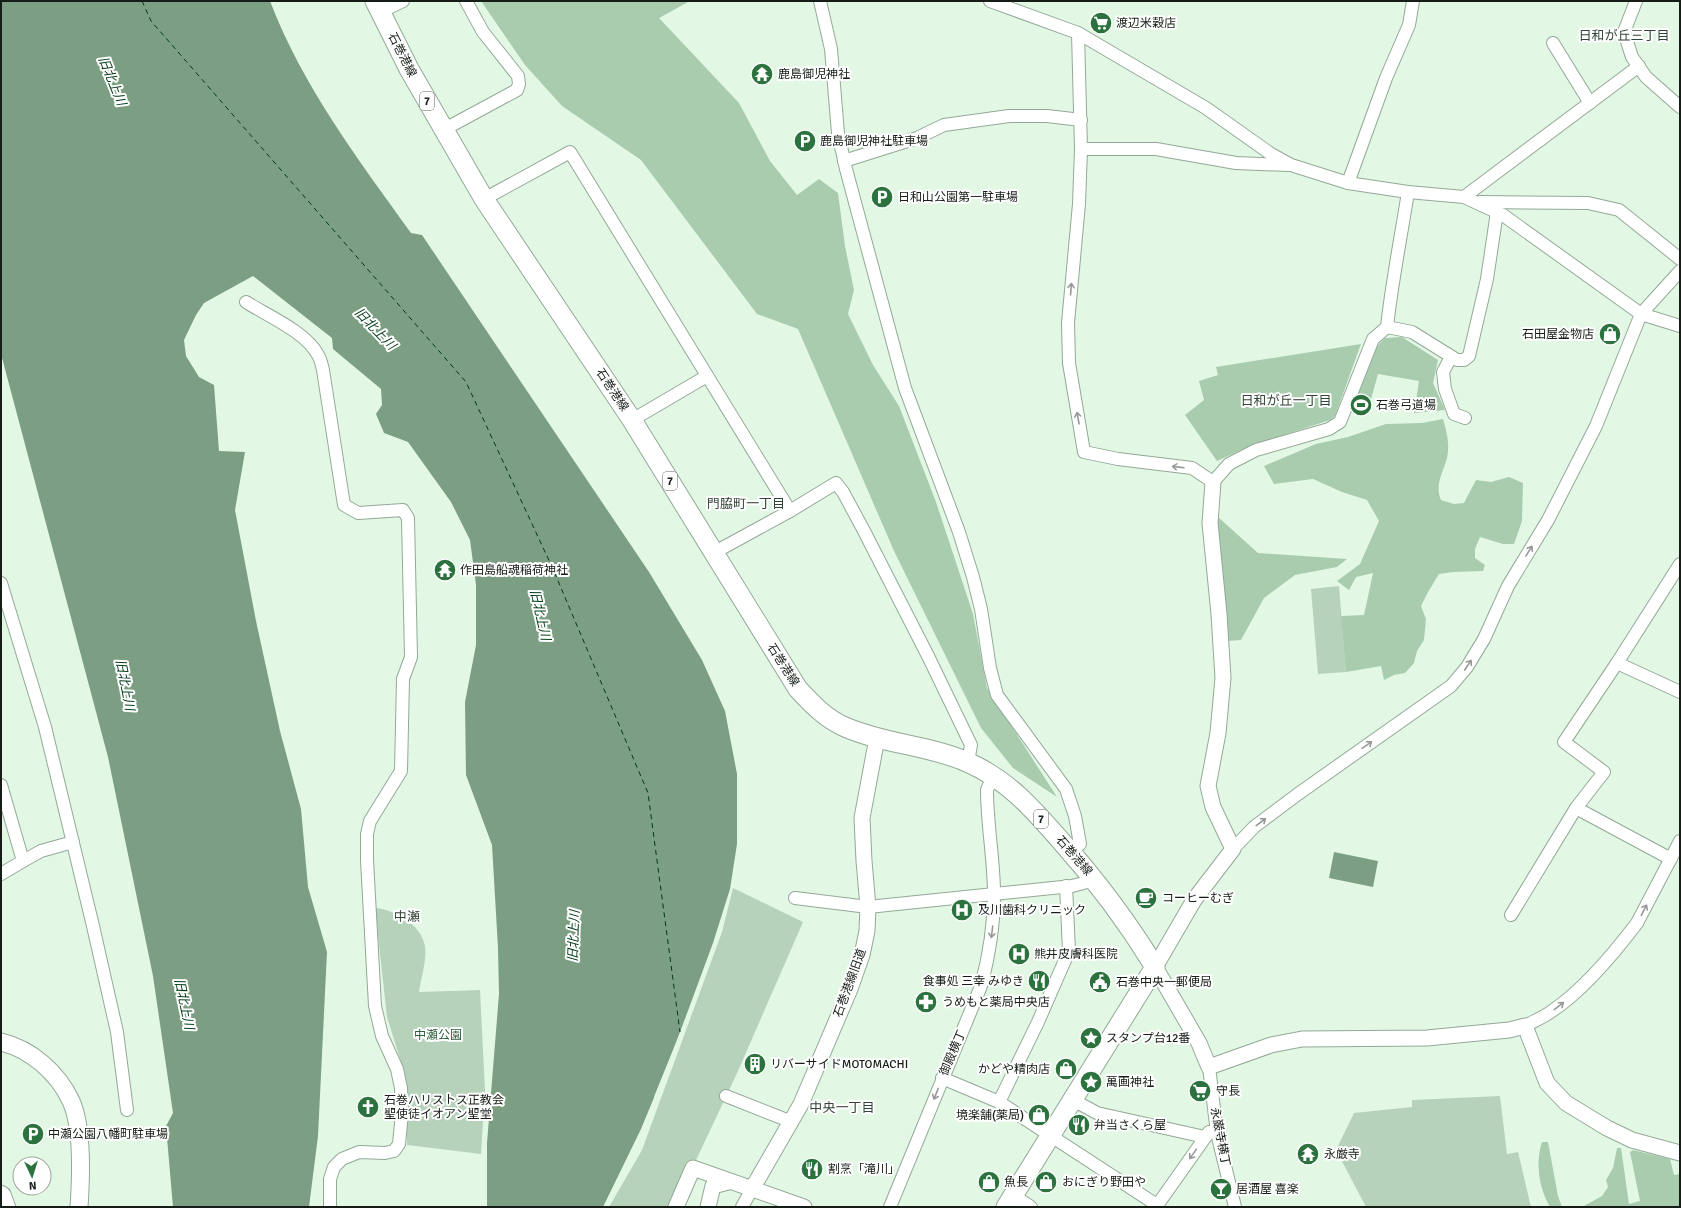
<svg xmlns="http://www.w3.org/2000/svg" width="1681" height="1208" font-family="Signika,'Noto Sans JP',sans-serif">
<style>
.green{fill:#b7d2bb}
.forest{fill:#a9ccae}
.water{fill:#7c9e82}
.pier{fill:#e2f8e5}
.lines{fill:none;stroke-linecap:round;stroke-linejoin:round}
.ferry{stroke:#003a15;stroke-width:1;stroke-dasharray:5 4;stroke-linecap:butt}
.minor-casing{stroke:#93a997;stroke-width:14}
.tertiary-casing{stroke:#93a997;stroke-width:17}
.secondary-casing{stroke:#93a997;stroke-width:19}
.primary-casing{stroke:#93a997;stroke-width:21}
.trunk-casing{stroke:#93a997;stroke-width:22}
.minor{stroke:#fff;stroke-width:12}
.tertiary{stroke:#fff;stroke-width:15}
.secondary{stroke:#fff;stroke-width:17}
.primary{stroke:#fff;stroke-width:19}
.trunk{stroke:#fff;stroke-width:20}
.oneway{stroke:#969996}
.labels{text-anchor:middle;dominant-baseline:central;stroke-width:4;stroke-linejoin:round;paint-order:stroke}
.shield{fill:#fefefe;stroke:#5b605c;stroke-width:1}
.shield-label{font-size:11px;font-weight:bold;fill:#151d16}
.poi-label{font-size:12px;fill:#151d16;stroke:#fefefe;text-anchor:start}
.street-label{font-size:12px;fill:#151d16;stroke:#fefefe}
.park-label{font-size:12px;fill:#2c6039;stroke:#fefefe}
.neighbourhood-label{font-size:13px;fill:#324435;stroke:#fefefe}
.water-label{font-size:13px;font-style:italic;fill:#003a15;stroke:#fefefe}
</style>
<rect width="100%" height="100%" fill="#e2f8e5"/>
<!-- green -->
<g class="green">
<path d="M1339 586 1346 672 1318 674 1311 589Z"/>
<path d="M733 888 803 922 738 1071 674 1207H609L642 1150 722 932Z"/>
<path d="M375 908C395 910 421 924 425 946 427 960 421 978 419 992L480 990 485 1090 481 1154 407 1145 406 1078 387 1017Z"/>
<path d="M1500 1096 1507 1154 1518 1152 1531 1207H1366L1336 1150 1354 1113 1412 1107V1100Z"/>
</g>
<!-- forest -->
<g class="forest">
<path d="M481 1H690L659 18 739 103 770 161 797 195 819 179 838 193 845 246 854 290 848 314 873 365 899 406 936 502 973 614 987 688 1057 797 1013 768 981 728 894 551 798 329 757 314 641 160 562 106 525 65Z"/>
<path d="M1402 337 1438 360 1433 383 1445 410 1414 413 1419 381 1378 374 1370 403 1357 397 1376 347 1385 338Z"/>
<path d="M1361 344 1335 416 1330 420 1250 446 1217 461 1185 415 1204 400 1199 381 1218 375 1216 367Z"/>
<path d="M1443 419C1446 429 1449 440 1448 451 1447 468 1433 482 1441 500L1454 504 1464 503 1476 480 1491 482 1509 477 1523 483 1522 521 1514 544H1503L1480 537 1475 549V558L1485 565 1483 571 1453 572 1439 574 1428 592 1421 606 1426 619 1424 640 1417 651 1414 663 1405 673 1394 675 1384 680 1381 666 1346 672 1341 616 1364 615 1373 573 1356 577 1349 590 1337 581 1360 564 1379 521 1367 500 1342 492 1313 479 1274 484 1264 466 1316 444 1348 437 1386 424 1422 423Z"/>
<path d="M1218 517 1258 553 1347 559 1337 567 1295 575 1264 598 1241 640 1227 641 1215 526Z"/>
<path d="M1542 1142H1548L1558 1196 1562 1207H1550C1539 1188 1535 1163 1542 1142Z"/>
<path d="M1617 1148H1621L1629 1204 1640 1201 1630 1152 1633 1150 1670 1159 1674 1175 1680 1174V1163V1207H1582L1602 1196 1608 1187 1606 1180 1613 1168Z"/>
</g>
<!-- water -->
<g class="water">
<path d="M1 1H270C303 87 358 159 411 233L422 235 649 572 702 660 725 711 737 774V844L730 889 713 943 672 1054 641 1129 603 1207H487V1143L499 994 498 948 492 845 466 775 465 702 476 645V585L470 540 451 502 408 442 384 433 376 414 382 405 381 389 333 349 332 338 253 276 204 303 196 315 184 340 186 356 199 377 214 385 219 451 245 452 235 510 256 621 280 731 301 809 308 887 327 952 318 1136 309 1207H173L166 1126 173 1113 153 976 108 757 1 354Z"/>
<path d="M1334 852 1378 861 1373 887 1329 878Z"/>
</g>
<!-- pier -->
<path class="pier" d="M704 973 674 1055 656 1098 654 1097Z"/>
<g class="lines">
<!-- ferry -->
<path class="ferry" d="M142 1 151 21 466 382 553 569 648 793 680 1032"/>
<!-- minor casing -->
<g class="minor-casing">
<g id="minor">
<path d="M820 1 831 49 838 133 846 169 905 388 959 532 973 577 981 609 990 668 997 695 1066 789 1075 816 1080 844 1070 851"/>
<path d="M990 1 1078 33 1206 108 1271 154 1291 165 1348 183 1408 192 1464 197 1503 215 1641 314 1680 326"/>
<path d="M1636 1 1624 32 1632 57 1646 77 1680 107"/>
<path d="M380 12 403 1"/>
<path d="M1078 33 1081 149 1079 204 1068 323 1069 363 1084 452 1118 459 1192 468 1213 482 1229 464 1256 450 1329 429 1340 422 1373 339 1387 327C1392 281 1401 237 1408 192"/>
<path d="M1553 43 1590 103"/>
<path d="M443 130 517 90 519 84 518 76 483 32 466 1"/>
<path d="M1081 149H1156L1236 163 1288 165"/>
<path d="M844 161 917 138 944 125 1009 116H1047L1081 120"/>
<path d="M1348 183 1386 78 1409 25 1413 1"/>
<path d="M1464 197 1639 66"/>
<path d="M484 199 570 152 790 511"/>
<path d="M1480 202 1588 203 1619 210 1680 259"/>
<path d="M246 302C268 316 306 332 318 355 321 360 322 366 323 370L344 505 358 513 403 510 408 518 411 657 403 679 401 771 370 821 367 834V860L375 1006 382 1036 397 1069 401 1088 402 1113 399 1144 394 1151 385 1153 359 1152 342 1159 334 1167 330 1179V1207"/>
<path d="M1387 327 1412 332 1457 360H1464L1469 356 1487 279 1497 212"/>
<path d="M1451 357 1443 372 1445 389 1454 414 1465 418"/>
<path d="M632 420 707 376"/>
<path d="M715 552 790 511 836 483 843 492 863 529 929 658 971 745 968 762"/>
<path d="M1 583 45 727 93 926 117 1032 127 1110"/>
<path d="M1617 663 1680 692"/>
<path d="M1 785 23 861 1 874"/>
<path d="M1576 808 1671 859"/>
<path d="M1233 849 1254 827 1298 794 1451 686 1467 667 1484 639 1508 586 1548 520 1596 426 1641 314 1680 271"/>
<path d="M23 861 41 851 73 842"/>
<path d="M795 898 868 907 1072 886 1095 880"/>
<path d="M1511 915 1576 808 1604 772 1564 742 1617 663 1680 564"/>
<path d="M1525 1026C1534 1021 1544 1017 1552 1011 1582 991 1615 952 1637 923L1680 841"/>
<path d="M1209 1067 1217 1133 1235 1207"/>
<path d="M942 1078 999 1102 1157 1205"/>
<path d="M726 1096 792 1122"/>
<path d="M1073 1100 1097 1113 1205 1137"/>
<path d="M999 1102 1038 1022 1069 951 1066 886"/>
<path d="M1013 1195 1031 1207"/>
<path d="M742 1207 752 1189"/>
<path d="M890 1207 981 986C989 956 994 926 994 894 994 859 987 825 987 790L993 775"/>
<path d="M1156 1207 1209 1132"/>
</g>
</g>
<!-- tertiary casing -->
<g class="tertiary-casing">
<g id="tertiary">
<path d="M1213 482 1210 523 1219 614 1223 678 1218 733 1208 786 1213 807 1233 849 1194 900 1155 967 1199 1043 1209 1067 1271 1045 1302 1039 1427 1038 1509 1030 1525 1026 1547 1083 1566 1103 1607 1128 1632 1140 1680 1153"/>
<path d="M752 1189 801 1104 850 989 862 955 867 931 868 907 864 861 862 818 877 738"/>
<path d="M676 1207 693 1168 804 1207"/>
<path d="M708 1207 713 1186 728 1182"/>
</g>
</g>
<!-- secondary casing -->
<g class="secondary-casing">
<path id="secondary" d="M1 1042C31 1049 58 1073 71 1101 83 1127 81 1178 79 1207"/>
</g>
<!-- primary casing -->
<g class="primary-casing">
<path id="primary" d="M375 1 409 69 484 199 632 420 798 689C812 704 826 719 845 727 884 744 928 745 967 762 1007 779 1033 809 1061 841 1096 880 1128 923 1155 967L1006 1207"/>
</g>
<!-- trunk casing -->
<g class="trunk-casing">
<path id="trunk" d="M1 1196 5 1207"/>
</g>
<!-- minor -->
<use href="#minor" class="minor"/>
<!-- tertiary -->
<use href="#tertiary" class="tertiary"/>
<!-- secondary -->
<use href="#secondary" class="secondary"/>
<!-- primary -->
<use href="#primary" class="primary"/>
<!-- trunk -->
<use href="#trunk" class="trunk"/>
</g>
<!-- one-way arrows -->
<defs><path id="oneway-shaft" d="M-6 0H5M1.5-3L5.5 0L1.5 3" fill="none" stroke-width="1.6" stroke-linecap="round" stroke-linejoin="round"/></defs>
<g class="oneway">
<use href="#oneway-shaft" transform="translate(1071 289) rotate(-86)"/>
<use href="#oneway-shaft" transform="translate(1078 418) rotate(-100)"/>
<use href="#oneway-shaft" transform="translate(1178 467) rotate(-173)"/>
<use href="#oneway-shaft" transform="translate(1529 551) rotate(-58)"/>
<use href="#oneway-shaft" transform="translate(1468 665) rotate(-56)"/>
<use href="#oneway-shaft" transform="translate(1367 745) rotate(-35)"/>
<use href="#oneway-shaft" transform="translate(1261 822) rotate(-37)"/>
<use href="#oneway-shaft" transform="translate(1644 910) rotate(-63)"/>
<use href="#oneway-shaft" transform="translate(992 932) rotate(97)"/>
<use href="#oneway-shaft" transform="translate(1559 1006) rotate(-38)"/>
<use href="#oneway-shaft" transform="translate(936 1094) rotate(112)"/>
<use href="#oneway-shaft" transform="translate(1193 1154) rotate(125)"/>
</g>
<!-- icons -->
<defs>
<g id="supermarket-disc" transform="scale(1.15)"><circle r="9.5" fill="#2b723e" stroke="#fefefe"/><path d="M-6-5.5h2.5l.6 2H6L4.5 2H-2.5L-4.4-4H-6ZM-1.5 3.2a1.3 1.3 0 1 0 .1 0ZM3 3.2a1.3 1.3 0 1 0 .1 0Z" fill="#fff"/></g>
<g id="temple-disc" transform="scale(1.15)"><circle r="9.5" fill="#2b723e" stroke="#fefefe"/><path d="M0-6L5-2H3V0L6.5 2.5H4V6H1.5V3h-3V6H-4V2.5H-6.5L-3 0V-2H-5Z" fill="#fff"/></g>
<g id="parking-disc" transform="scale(1.15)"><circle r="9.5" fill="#2b723e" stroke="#fefefe"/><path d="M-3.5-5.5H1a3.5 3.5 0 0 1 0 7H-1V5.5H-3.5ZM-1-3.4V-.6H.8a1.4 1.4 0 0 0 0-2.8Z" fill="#fff"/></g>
<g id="shop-disc" transform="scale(1.15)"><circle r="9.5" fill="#2b723e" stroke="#fefefe"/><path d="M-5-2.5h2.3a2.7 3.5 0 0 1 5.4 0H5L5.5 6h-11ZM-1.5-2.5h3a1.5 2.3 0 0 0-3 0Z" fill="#fff"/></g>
<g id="stadium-disc" transform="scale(1.15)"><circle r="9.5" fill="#2b723e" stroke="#fefefe"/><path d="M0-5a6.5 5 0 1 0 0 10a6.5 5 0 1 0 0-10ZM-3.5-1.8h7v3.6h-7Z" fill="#fff"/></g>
<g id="cafe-disc" transform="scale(1.15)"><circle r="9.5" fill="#2b723e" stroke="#fefefe"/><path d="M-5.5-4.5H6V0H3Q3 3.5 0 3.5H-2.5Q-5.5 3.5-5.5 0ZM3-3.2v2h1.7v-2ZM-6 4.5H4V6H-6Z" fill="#fff"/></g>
<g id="hospital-disc" transform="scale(1.15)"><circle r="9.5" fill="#2b723e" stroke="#fefefe"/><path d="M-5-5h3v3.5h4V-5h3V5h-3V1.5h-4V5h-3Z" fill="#fff"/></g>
<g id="restaurant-disc" transform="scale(1.15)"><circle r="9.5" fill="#2b723e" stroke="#fefefe"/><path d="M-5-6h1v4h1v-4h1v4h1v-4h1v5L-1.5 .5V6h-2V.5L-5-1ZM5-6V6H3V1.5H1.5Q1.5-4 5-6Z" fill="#fff"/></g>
<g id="civic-disc" transform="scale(1.15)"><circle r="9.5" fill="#2b723e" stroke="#fefefe"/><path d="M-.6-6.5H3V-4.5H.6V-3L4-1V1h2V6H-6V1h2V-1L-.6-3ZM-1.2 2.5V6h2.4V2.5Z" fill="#fff"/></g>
<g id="pharmacy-disc" transform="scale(1.15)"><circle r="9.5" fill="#2b723e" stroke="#fefefe"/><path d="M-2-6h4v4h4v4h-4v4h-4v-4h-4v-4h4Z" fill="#fff"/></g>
<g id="sight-disc" transform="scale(1.15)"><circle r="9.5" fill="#2b723e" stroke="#fefefe"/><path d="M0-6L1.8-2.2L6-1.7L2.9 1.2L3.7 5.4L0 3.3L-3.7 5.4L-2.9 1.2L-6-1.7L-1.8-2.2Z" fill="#fff"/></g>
<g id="building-disc" transform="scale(1.15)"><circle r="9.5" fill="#2b723e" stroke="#fefefe"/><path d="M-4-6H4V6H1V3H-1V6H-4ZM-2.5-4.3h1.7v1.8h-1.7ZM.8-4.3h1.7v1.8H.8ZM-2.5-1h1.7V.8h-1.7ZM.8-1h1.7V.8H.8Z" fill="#fff"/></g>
<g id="church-disc" transform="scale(1.15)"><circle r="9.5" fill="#2b723e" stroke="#fefefe"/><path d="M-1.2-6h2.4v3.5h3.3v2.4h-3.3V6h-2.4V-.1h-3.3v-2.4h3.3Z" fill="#fff"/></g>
<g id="bar-disc" transform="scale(1.15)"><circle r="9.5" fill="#2b723e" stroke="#fefefe"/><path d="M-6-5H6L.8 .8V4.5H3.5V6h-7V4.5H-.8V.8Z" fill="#fff"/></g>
</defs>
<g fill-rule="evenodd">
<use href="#supermarket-disc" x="1101" y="23"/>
<use href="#temple-disc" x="762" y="74"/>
<use href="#parking-disc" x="805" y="141"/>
<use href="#parking-disc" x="882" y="197"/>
<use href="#shop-disc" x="1610" y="334"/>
<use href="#stadium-disc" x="1361" y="405"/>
<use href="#temple-disc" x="445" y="570"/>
<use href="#cafe-disc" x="1146" y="898"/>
<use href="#hospital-disc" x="962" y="910"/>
<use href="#hospital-disc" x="1019" y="954"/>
<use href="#restaurant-disc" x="1039" y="981"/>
<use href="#civic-disc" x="1100" y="982"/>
<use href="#pharmacy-disc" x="926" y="1002"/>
<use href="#sight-disc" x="1091" y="1038"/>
<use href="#building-disc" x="755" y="1064"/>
<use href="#shop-disc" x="1066" y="1069"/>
<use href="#sight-disc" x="1091" y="1082"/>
<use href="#supermarket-disc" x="1200" y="1091"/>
<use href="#church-disc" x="368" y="1107"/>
<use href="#shop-disc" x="1039" y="1115"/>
<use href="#restaurant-disc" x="1079" y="1125"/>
<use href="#parking-disc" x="33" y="1134"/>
<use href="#temple-disc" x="1308" y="1154"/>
<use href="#restaurant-disc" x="812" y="1169"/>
<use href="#shop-disc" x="989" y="1182"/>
<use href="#shop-disc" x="1046" y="1182"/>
<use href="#bar-disc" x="1221" y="1189"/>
</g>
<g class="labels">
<!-- shield labels -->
<g class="shield">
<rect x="420" y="92" width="14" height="18" rx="3"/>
<rect x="663" y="472" width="14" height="18" rx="3"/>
<rect x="1034" y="810" width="14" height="18" rx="3"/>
</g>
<g class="shield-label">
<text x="427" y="101">7</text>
<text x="670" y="481">7</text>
<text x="1041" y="819">7</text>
</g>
<!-- poi labels -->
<g class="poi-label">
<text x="1116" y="23">渡辺米穀店</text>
<text x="778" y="74">鹿島御児神社</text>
<text x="820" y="141">鹿島御児神社駐車場</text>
<text x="898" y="197">日和山公園第一駐車場</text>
<text x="1594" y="334" text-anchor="end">石田屋金物店</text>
<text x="1376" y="405">石巻弓道場</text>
<text x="460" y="570">作田島船魂稲荷神社</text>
<text x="1162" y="898">コーヒーむぎ</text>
<text x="978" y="910">及川歯科クリニック</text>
<text x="1034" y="954">熊井皮膚科医院</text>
<text x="1024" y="981" text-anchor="end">食事処 三幸 みゆき</text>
<text x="1116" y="982">石巻中央一郵便局</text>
<text x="942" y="1002">うめもと薬局中央店</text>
<text x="1106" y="1038">スタンプ台12番</text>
<text x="770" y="1064">リバーサイドMOTOMACHI</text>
<text x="1050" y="1069" text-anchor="end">かどや精肉店</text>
<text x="1106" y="1082">萬画神社</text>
<text x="1216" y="1091">守長</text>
<text x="384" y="1100">石巻ハリストス正教会<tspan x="384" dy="14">聖使徒イオアン聖堂</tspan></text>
<text x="1024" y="1115" text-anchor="end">境楽舗(薬局)</text>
<text x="1094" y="1125">弁当さくら屋</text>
<text x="48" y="1134">中瀬公園八幡町駐車場</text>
<text x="1324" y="1154">永厳寺</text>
<text x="828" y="1169">割烹「滝川」</text>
<text x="1004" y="1182">魚長</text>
<text x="1062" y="1182">おにぎり野田や</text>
<text x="1236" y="1189">居酒屋 喜楽</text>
</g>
<!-- street labels -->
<g class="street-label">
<text transform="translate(402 55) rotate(63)">石巻港線</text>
<text transform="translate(612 390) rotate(56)">石巻港線</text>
<text transform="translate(783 665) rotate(57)">石巻港線</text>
<text transform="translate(1074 856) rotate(49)">石巻港線</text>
<text transform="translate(850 983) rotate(-70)">石巻港線旧道</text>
<text transform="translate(953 1053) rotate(-67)">御殿横丁</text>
<text transform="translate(1220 1137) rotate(79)">永巌寺横丁</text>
</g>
<!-- park labels -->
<g class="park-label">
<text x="438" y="1035">中瀬公園</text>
</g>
<!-- neighbourhood labels -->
<g class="neighbourhood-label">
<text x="1624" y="36">日和が丘三丁目</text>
<text x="1286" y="401">日和が丘一丁目</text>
<text x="746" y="504">門脇町一丁目</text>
<text x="407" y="917">中瀬</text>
<text x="842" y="1108">中央一丁目</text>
</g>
<!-- water labels -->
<g class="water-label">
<text transform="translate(112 81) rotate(68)">旧北上川</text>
<text transform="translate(375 329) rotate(46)">旧北上川</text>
<text transform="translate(540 615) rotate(77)">旧北上川</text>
<text transform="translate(125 685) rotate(79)">旧北上川</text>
<text transform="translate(574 936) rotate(-88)">旧北上川</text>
<text transform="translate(184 1004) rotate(78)">旧北上川</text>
</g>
</g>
<!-- border -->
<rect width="1681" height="1208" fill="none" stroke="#151d16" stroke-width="4"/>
<!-- north arrow -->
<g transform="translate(32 1176) rotate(176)"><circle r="19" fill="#fefefe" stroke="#a1a4a1"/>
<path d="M0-3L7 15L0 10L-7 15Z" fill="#2b723e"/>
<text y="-6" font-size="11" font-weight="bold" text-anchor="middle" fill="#151d16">N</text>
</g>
</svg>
